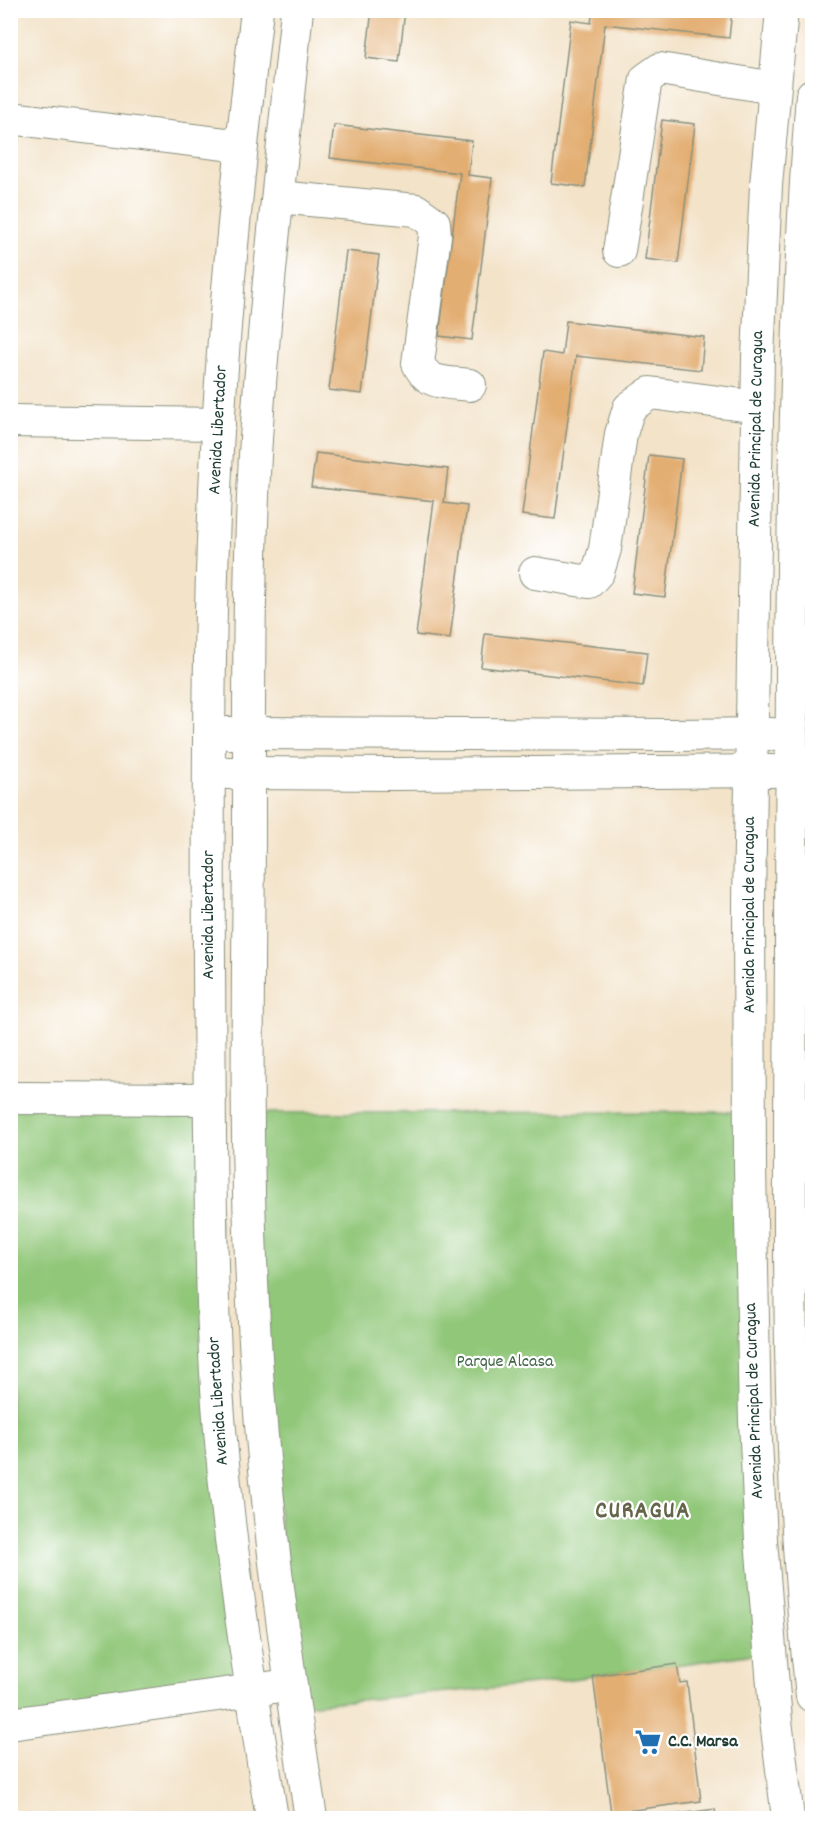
<svg xmlns="http://www.w3.org/2000/svg" width="823" height="1829" font-family="Dekko,sans-serif">
<style>
.green{fill:#91c779;stroke:#588256;stroke-width:1.5}
.building{fill:#e3ae72}
.lines{fill:none;stroke-linecap:round;stroke-linejoin:round}
.street-casing{stroke:#89907e;stroke-width:34}
.street{stroke:#fff;stroke-width:32}
.labels{text-anchor:middle;dominant-baseline:central;stroke-width:4.5;stroke-linejoin:round;paint-order:stroke}
.street-label{font-size:18px;fill:#1f3d34;stroke:#fff}
.park-label{font-size:18px;fill:#416649;stroke:#fff}
.poi-label{font-size:18px;font-weight:bold;fill:#1f3d34;stroke:#fff;text-anchor:start}
.district-label{font-size:24px;font-weight:bold;letter-spacing:1.5px;fill:#64654a;stroke:#fff}
</style>
<rect width="100%" height="100%" fill="#fff"/>
<filter id="ink" filterUnits="userSpaceOnUse"><feTurbulence type="fractalNoise" baseFrequency=".0167" numOctaves="2"/><feDisplacementMap in="SourceGraphic" scale="12" xChannelSelector="R" yChannelSelector="G"/><feConvolveMatrix kernelMatrix="1 2 1 2 8 2 1 2 1" color-interpolation-filters="sRGB"/></filter>
<filter id="wash" filterUnits="userSpaceOnUse"><feTurbulence type="fractalNoise" baseFrequency=".008" numOctaves="4" result="noise"/><feDisplacementMap in="SourceGraphic" scale="24" xChannelSelector="R" yChannelSelector="G"/><feGaussianBlur stdDeviation="1.35" result="paint"/><feColorMatrix in="noise" values="0 0 0 0 0 0 0 0 0 0 0 0 0 0 0 0 0 1.4 0 .05"/><feComposite in="paint" operator="in"/></filter>
<g filter="url(#wash)">
<rect width="100%" height="100%" fill="#f3e3c9"/>
<!-- green -->
<g class="green">
<path d="M10 1098 210 1099 253 1690 11 1724Z"/>
<path d="M749 1112 769 1652 535 1684 294 1706 248 1113Z"/>
</g>
<g id="blocks">
<!-- building -->
<g class="building">
<path d="M372 10H405L399 62 366 58Z"/>
<path d="M593 10H732L729 38 605 24 585 187 551 183 571 20 591 23Z"/>
<path d="M662 120 695 124 678 263 645 259Z"/>
<path d="M334 125 472 141 468 175 492 178 472 340 439 336 460 173 330 158Z"/>
<path d="M346 251 379 255 362 394 329 390Z"/>
<path d="M566 321 704 337 701 370 576 356 555 519 522 515 543 352 562 355Z"/>
<path d="M316 453 448 469 444 503 467 506 450 639 416 635 434 501 311 487Z"/>
<path d="M649 455 682 459 665 597 632 593Z"/>
<path d="M485 634 647 652 643 686 481 667Z"/>
<path d="M677 1664 680 1683 687 1682 701 1801 611 1813 593 1676Z"/>
<path d="M715 1809 716 1818H658V1817Z"/>
</g>
</g>
</g>
<g filter="url(#ink)">
<use href="#blocks" fill-opacity="0" stroke="#89907e" stroke-width="1.5"/>
<g class="lines">
<!-- street casing -->
<g class="street-casing">
<g id="street">
<path d="M257 10C243 134 229 258 221 382 208 576 208 771 209 965 210 1087 209 1209 214 1330 220 1494 246 1657 272 1818"/>
<path d="M297 10C282 158 264 307 255 455 248 582 249 710 249 838 248 993 245 1148 253 1303 261 1476 284 1648 311 1818"/>
<path d="M782 10 766 185 758 357 749 903 750 1167 755 1421 761 1540 776 1721 788 1818"/>
<path d="M812 95C790 379 792 664 791 948 790 1198 784 1448 812 1696"/>
<path d="M10 118 242 146"/>
<path d="M278 197 416 210 434 223 435 236 418 363C428 386 448 382 470 385"/>
<path d="M619 251 646 79 660 69 774 88"/>
<path d="M10 421 219 424"/>
<path d="M535 573 589 582 598 572 605 549 621 434 629 408 650 393 758 407"/>
<path d="M228 733 673 735 772 734"/>
<path d="M228 773 395 774 772 771"/>
<path d="M10 1098 210 1099"/>
<path d="M10 1724 274 1687"/>
</g>
</g>
<!-- street -->
<use href="#street" class="street"/>
</g>
</g>
<!-- icons -->
<defs>
<g id="supermarket-bare" transform="scale(2.07)"><path d="M-6-5.5h2.5l.6 2H6L4.5 2H-2.5L-4.4-4H-6ZM-1.5 3.2a1.3 1.3 0 1 0 .1 0ZM3 3.2a1.3 1.3 0 1 0 .1 0Z" fill="#1f6fb2" stroke="#fff" stroke-width="2.5" paint-order="stroke"/></g>
</defs>
<g fill-rule="evenodd">
<use href="#supermarket-bare" x="648" y="1742"/>
</g>
<g class="labels">
<!-- street labels -->
<g class="street-label">
<text transform="translate(757 429) rotate(-89)">Avenida Principal de Curagua</text>
<text transform="translate(219 430) rotate(-87)">Avenida Libertador</text>
<text transform="translate(209 915) rotate(-90)">Avenida Libertador</text>
<text transform="translate(750 915) rotate(-90)">Avenida Principal de Curagua</text>
<text transform="translate(219 1401) rotate(-94)">Avenida Libertador</text>
<text transform="translate(755 1401) rotate(-92)">Avenida Principal de Curagua</text>
</g>
<!-- park labels -->
<g class="park-label">
<text x="505" y="1362">Parque Alcasa</text>
</g>
<!-- poi labels -->
<g class="poi-label">
<text x="668" y="1742">C.C. Marsa</text>
</g>
<!-- district labels -->
<g class="district-label">
<text x="643" y="1512">CURAGUA</text>
</g>
</g>
<!-- margin -->
<rect width="823" height="1829" fill="none" stroke="#fff" stroke-width="36"/>
</svg>
